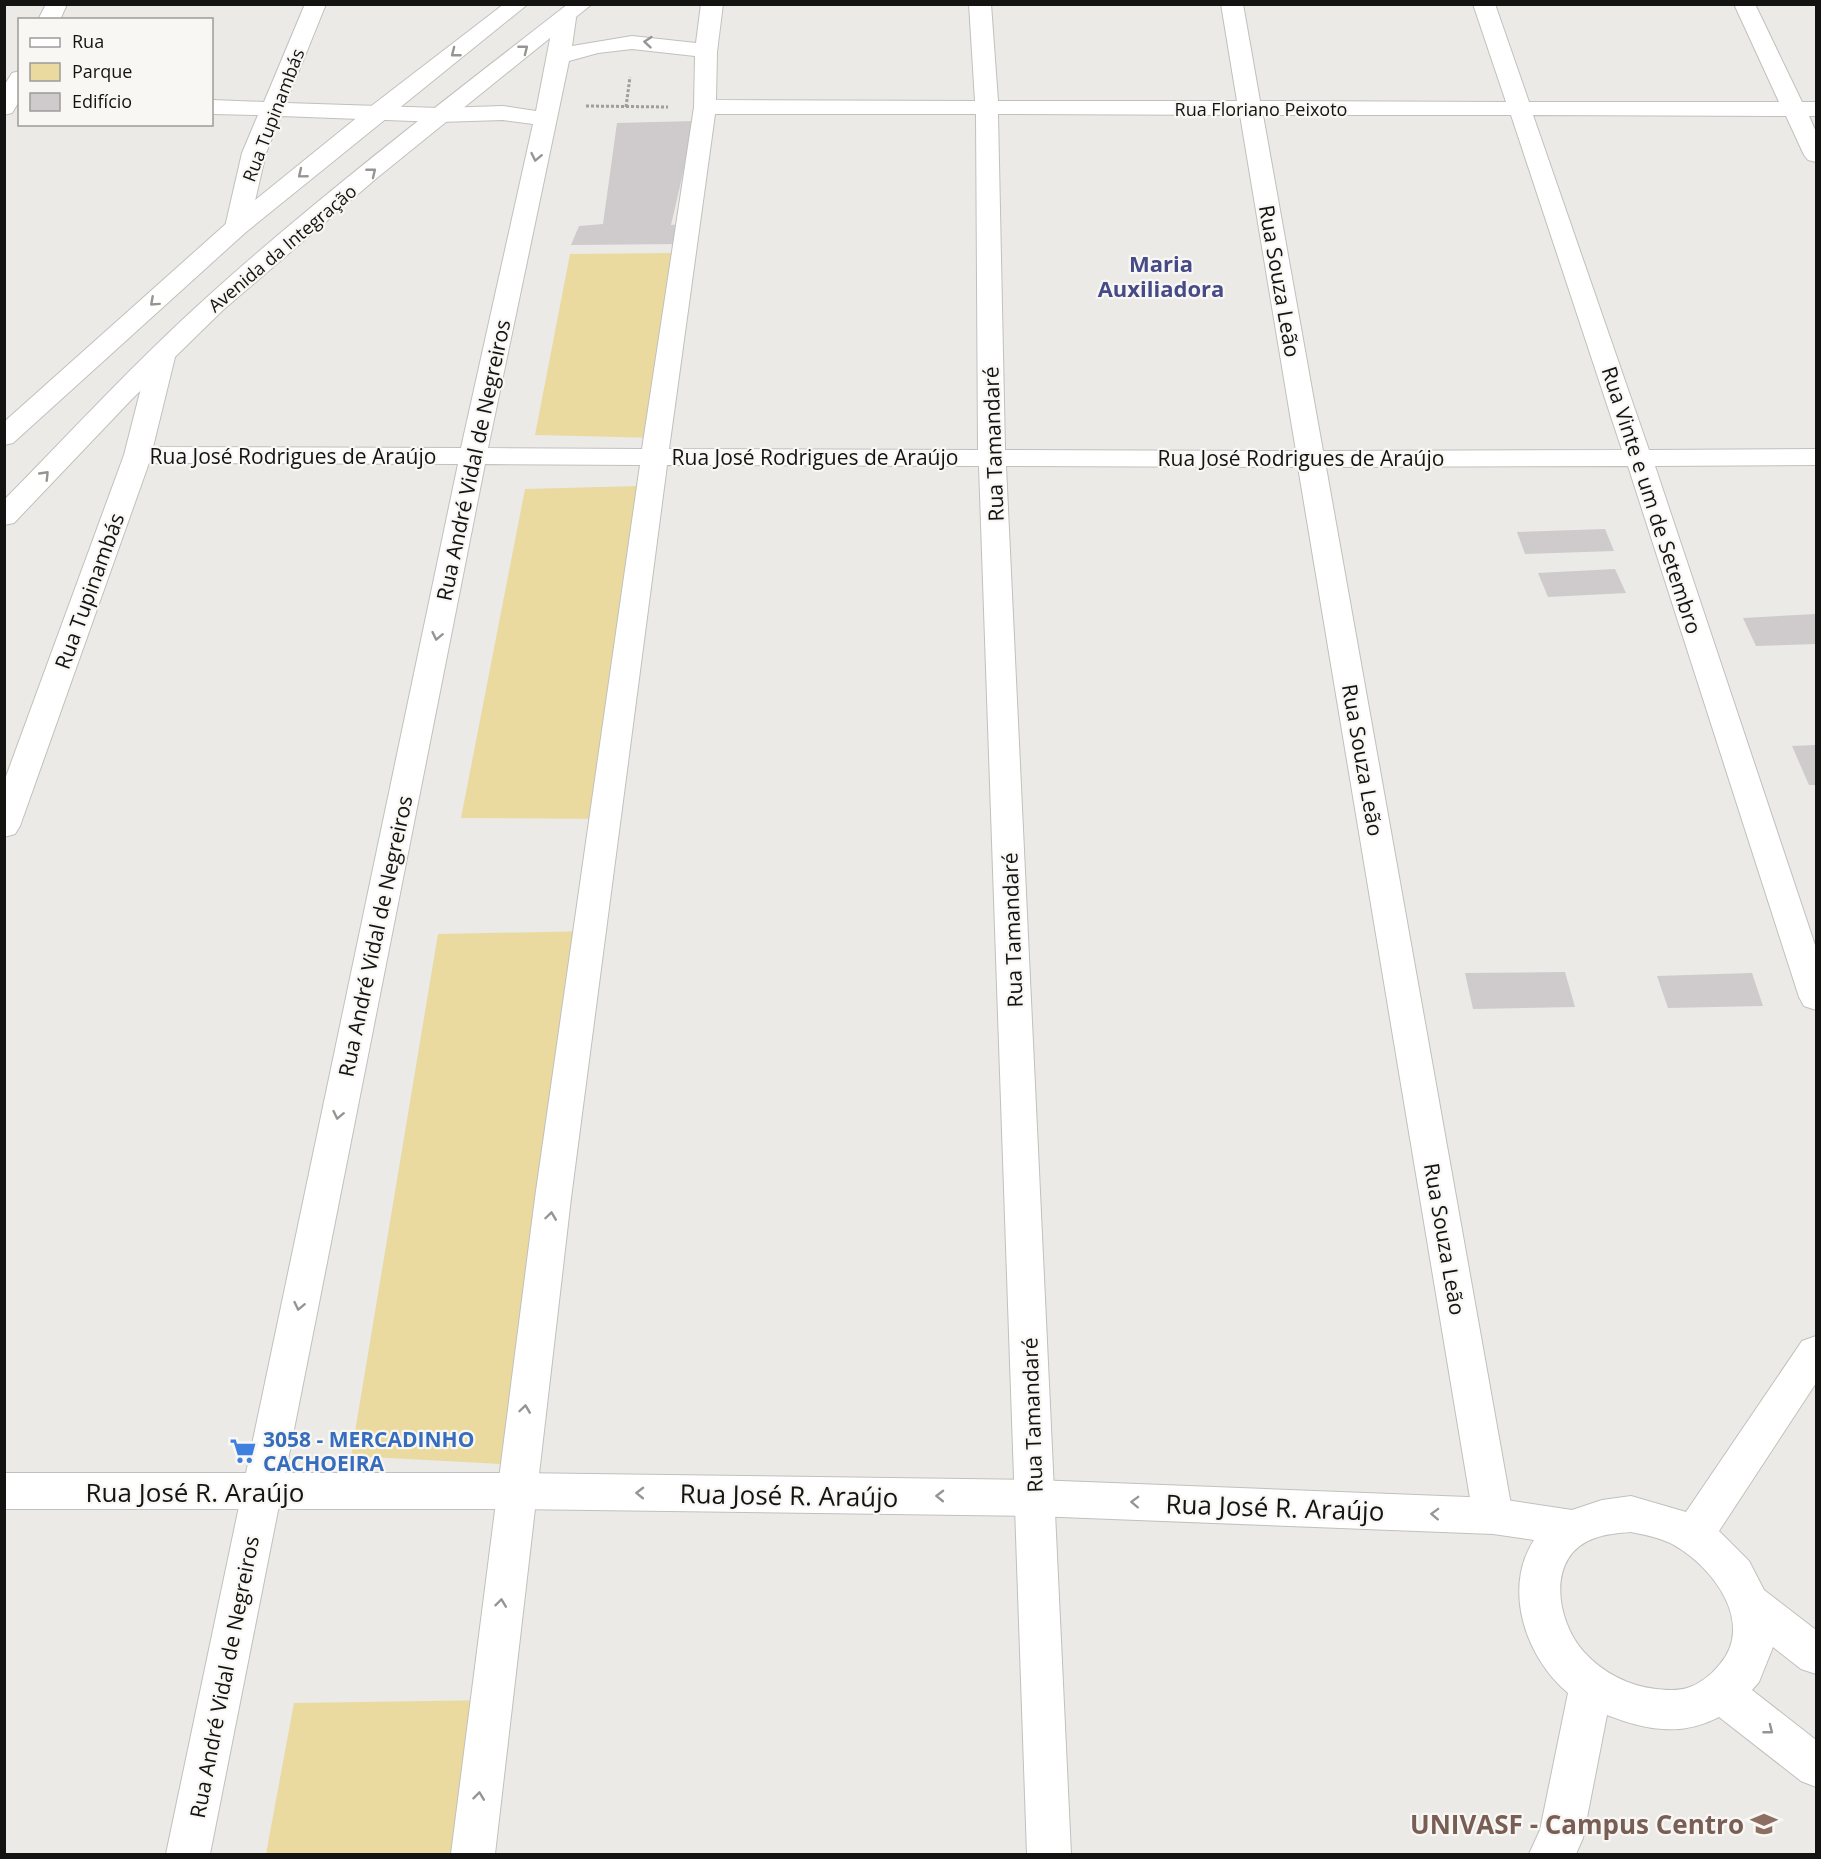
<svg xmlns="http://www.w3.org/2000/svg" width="1821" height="1859" font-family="'Open Sans',sans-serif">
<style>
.green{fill:#eadaa0}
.building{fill:#cfcacc}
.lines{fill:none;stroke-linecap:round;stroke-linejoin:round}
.minor-casing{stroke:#c1c0bd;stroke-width:2}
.major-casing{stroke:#c1c0bd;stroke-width:2}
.path{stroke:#9f9e9b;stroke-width:3;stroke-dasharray:3 2;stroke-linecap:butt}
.minor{fill:#fff;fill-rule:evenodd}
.major{fill:#fff;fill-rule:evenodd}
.oneway{stroke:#959594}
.labels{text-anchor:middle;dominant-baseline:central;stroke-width:4.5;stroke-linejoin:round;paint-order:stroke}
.far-street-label{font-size:18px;fill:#131312;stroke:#f8f7f4}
.street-label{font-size:21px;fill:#131312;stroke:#f8f7f4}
.shop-label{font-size:21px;font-weight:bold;fill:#366cbe;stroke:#f8f7f4;text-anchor:start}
.far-district-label{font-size:22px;font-weight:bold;fill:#464a87;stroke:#f8f7f4}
.near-street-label{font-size:26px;fill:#131312;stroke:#f8f7f4}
.near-education-label{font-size:26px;font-weight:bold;fill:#785e54;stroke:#f8f7f4;text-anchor:end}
</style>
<rect width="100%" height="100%" fill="#ebeae6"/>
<!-- green -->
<g class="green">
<path d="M675 253 658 438 535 435 570 254Z"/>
<path d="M639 486 609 819 461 818 525 489Z"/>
<path d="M593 931 521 1465 351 1456 438 934Z"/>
<path d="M495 1700 475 1854H266L294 1703Z"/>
</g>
<!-- building -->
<g class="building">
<path d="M695 121 671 225 683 224 680 244 571 245 579 226 603 224 617 123Z"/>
<path d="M1605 529 1614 551 1525 554 1517 532Z"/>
<path d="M1615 569 1626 593 1548 597 1538 573Z"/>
<path d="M1816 614V644L1756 646 1743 618Z"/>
<path d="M1816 745V785H1809L1792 746Z"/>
<path d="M1565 972 1575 1007 1473 1009 1465 973Z"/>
<path d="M1752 973 1763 1006 1668 1008 1657 976Z"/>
</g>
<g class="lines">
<!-- minor casing -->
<g class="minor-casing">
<g id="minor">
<path d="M46 4H67L60 20H38Z"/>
<path d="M305 4H326L286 103 439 108 503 106 536 111 554 18 557 13H573L576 18 572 46 632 36 696 43 701 4H723L717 52 716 100 975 101 969 4H991L998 101H1237L1221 4H1243L1260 101 1506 102 1473 4H1495L1529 102H1779L1734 4H1755L1802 102H1816V116H1809L1816 132V162L1808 160 1804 155 1786 116 1533 115 1649 450 1816 449V465L1655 466 1816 948V1010L1804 1006 1799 997 1628 466 1326 467 1513 1516 1507 1529 1493 1534 1479 1529 1473 1516 1298 467 1006 466 1071 1854H1027L979 466 667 465 571 1198 495 1854H451L535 1198 640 465 485 464 210 1854H166L458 464 149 463 20 826 15 834 4 837V782L124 455 150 353 154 348 163 345 172 348 176 353 153 447 461 448 533 124 503 120 439 122 281 116 266 153 249 227 246 232 237 234 228 232 225 227 242 153 258 115 212 114V100L264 102ZM632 49 695 56 694 107 642 449 488 448 569 61 598 53ZM715 114H976L978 450 669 449ZM998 114 1240 115 1296 451 1005 450ZM1263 115H1511L1622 450 1323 451Z"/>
<path d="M20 71V100L12 113 4 115V86L12 73Z"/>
</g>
</g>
<!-- major casing -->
<g class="major-casing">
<g id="major">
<path d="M504 4H528L246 232 13 443 4 445V422L228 222 370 107Z"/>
<path d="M568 4H592L378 177 223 310 132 399 14 523 4 525V500C71 432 135 362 206 298 321 194 445 100 568 4Z"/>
<path d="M1816 1336V1383L1719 1531 1749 1561 1764 1590 1816 1630V1674L1801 1669 1773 1647 1759 1682 1752 1690 1816 1740V1787L1801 1781 1719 1717C1681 1737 1645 1730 1607 1715L1583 1838 1576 1854H1529L1540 1830 1568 1693C1526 1658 1502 1589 1534 1540L1493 1534 1035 1516 514 1509H4V1473H514L1035 1480 1493 1498 1572 1510 1602 1500 1631 1496 1686 1512 1802 1341ZM1631 1532C1646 1535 1661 1538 1674 1545 1713 1567 1755 1623 1720 1664 1712 1674 1700 1684 1687 1688 1678 1691 1666 1690 1656 1689 1629 1686 1603 1673 1584 1652 1556 1621 1545 1555 1595 1538 1606 1534 1619 1533 1631 1532Z"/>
</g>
</g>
<!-- path -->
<g class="path">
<path d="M586 106 668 107"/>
<path d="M626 107 630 77"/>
</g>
<!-- minor -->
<use href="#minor" class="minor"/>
<!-- major -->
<use href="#major" class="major"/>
</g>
<!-- one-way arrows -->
<defs><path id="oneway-chevron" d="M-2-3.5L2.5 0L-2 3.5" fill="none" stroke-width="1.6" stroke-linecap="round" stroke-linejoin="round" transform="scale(1.5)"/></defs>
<g class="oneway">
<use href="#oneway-chevron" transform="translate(648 42) rotate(-175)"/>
<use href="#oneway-chevron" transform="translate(524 49) rotate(-38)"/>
<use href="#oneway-chevron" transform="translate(455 53) rotate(142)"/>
<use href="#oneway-chevron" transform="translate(536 157) rotate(102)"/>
<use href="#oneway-chevron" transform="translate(372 172) rotate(-39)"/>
<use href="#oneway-chevron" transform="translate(302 174) rotate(141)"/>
<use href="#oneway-chevron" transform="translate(154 302) rotate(138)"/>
<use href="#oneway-chevron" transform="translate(45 475) rotate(-46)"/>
<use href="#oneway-chevron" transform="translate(437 636) rotate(102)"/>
<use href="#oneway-chevron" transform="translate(338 1115) rotate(102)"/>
<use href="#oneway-chevron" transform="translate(551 1216) rotate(-82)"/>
<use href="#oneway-chevron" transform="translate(299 1306) rotate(102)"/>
<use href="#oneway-chevron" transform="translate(525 1409) rotate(-82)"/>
<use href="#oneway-chevron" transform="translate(640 1493) rotate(-179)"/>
<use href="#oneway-chevron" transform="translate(940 1496) rotate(-179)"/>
<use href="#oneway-chevron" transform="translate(1135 1502) rotate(-178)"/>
<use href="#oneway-chevron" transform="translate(1435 1514) rotate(-178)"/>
<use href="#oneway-chevron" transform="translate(501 1603) rotate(-83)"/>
<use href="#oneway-chevron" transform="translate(1769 1730) rotate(38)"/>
<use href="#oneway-chevron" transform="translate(479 1796) rotate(-83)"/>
</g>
<!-- icons -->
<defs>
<g id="supermarket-bare" transform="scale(2.07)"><path d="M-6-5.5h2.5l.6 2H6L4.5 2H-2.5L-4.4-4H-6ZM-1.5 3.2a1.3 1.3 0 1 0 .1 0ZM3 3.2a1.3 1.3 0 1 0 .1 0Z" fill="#3f7fe0" stroke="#f8f7f4" stroke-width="2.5" paint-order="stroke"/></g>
<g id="university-bare" transform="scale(2.07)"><path d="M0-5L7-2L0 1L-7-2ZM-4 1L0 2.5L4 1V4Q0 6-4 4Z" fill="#8d6e63" stroke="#f8f7f4" stroke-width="2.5" paint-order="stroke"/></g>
</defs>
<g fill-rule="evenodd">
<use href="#supermarket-bare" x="243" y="1451"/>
<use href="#university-bare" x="1764" y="1824"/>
</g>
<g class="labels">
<!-- far-street labels -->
<g class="far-street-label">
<text x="1261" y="109">Rua Floriano Peixoto</text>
<text transform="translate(273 115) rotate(-69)">Rua Tupinambás</text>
<text transform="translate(282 248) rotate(-40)">Avenida da Integração</text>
</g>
<!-- street labels -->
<g class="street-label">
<text transform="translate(1280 281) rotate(80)">Rua Souza Leão</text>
<text transform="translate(993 444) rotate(-92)">Rua Tamandaré</text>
<text x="293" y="456">Rua José Rodrigues de Araújo</text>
<text x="815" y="457">Rua José Rodrigues de Araújo</text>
<text x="1301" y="458">Rua José Rodrigues de Araújo</text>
<text transform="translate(473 460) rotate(-78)">Rua André Vidal de Negreiros</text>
<text transform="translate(1652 500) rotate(72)">Rua Vinte e um de Setembro</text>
<text transform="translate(89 591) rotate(-70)">Rua Tupinambás</text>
<text transform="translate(1363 760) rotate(80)">Rua Souza Leão</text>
<text transform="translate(1012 930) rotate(-92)">Rua Tamandaré</text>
<text transform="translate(375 936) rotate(-78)">Rua André Vidal de Negreiros</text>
<text transform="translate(1445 1239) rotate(80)">Rua Souza Leão</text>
<text transform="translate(1032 1415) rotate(-92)">Rua Tamandaré</text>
<text transform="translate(224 1677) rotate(-79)">Rua André Vidal de Negreiros</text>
</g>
<!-- shop labels -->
<g class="shop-label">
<text x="263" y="1439">3058 - MERCADINHO<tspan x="263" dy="24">CACHOEIRA</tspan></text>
</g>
<!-- far-district labels -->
<g class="far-district-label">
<text x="1161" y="263">Maria<tspan x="1161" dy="25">Auxiliadora</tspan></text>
</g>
<!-- near-street labels -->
<g class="near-street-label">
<text x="195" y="1492">Rua José R. Araújo</text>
<text transform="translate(789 1495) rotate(1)">Rua José R. Araújo</text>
<text transform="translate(1275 1507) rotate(2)">Rua José R. Araújo</text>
</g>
<!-- near-education labels -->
<g class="near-education-label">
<text x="1744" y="1824">UNIVASF - Campus Centro</text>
</g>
</g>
<!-- border -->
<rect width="1821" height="1859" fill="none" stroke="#131312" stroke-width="12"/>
<!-- legend -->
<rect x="18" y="18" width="195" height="108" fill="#f8f7f4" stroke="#9c9c9a" stroke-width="1.5"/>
<rect x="30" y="38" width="30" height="9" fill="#ffffff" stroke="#9c9c9a" stroke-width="1.5"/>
<text x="72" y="48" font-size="18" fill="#131312">Rua</text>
<rect x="30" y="63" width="30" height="18" fill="#eadaa0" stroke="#9c9c9a" stroke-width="1.5"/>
<text x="72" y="78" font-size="18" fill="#131312">Parque</text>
<rect x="30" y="93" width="30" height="18" fill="#cfcacc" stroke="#9c9c9a" stroke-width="1.5"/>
<text x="72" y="108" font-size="18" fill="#131312">Edifício</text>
</svg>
